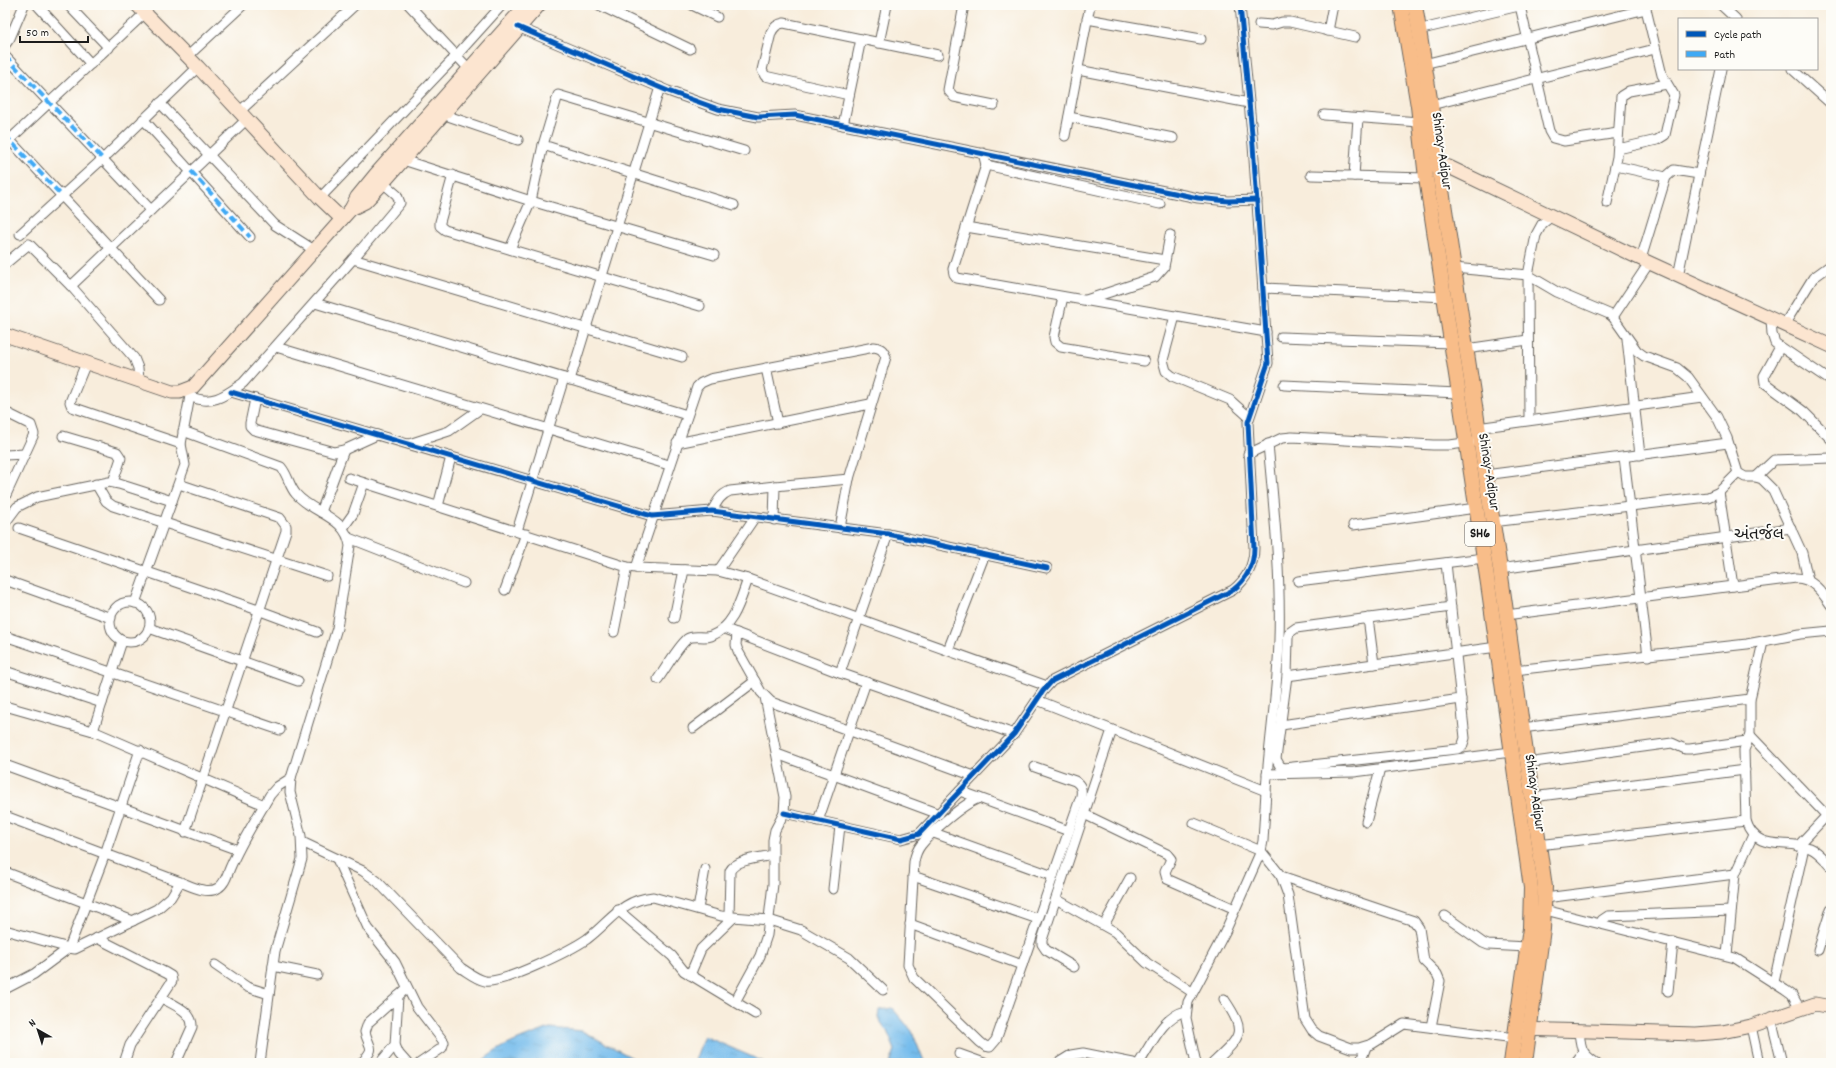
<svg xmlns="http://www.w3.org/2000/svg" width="1836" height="1068" font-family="Dekko,'Noto Sans Gujarati',sans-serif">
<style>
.water{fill:url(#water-ripples);stroke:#486c84}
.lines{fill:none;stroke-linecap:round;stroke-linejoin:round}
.street-casing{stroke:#69655f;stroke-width:11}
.secondary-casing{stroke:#69655f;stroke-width:15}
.primary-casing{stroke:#69655f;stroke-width:16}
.street{stroke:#fff;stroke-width:9}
.secondary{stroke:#fce5d0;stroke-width:13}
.primary{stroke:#f8bd89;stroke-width:14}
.quiet{stroke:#3fa9f5;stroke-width:4;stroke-dasharray:8 4;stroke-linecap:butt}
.cycleway-casing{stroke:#fdfcf7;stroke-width:8}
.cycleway{stroke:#0057b8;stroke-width:5}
.labels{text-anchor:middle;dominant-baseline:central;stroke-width:4;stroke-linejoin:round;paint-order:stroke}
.shield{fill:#fdfcf7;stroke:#605f5e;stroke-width:1}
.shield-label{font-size:14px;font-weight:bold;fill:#1c1c1c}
.street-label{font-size:15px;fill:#1c1c1c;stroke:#fdfcf7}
.quarter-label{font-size:17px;fill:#1c1c1c;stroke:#fdfcf7}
</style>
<defs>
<pattern id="water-ripples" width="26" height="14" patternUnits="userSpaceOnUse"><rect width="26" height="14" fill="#75bcec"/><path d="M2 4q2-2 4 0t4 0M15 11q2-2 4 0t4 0" fill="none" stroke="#65a1ca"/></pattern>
</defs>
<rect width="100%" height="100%" fill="#fdfcf7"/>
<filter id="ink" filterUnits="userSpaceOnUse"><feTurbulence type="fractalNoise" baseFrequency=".025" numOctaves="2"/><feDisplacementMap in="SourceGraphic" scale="8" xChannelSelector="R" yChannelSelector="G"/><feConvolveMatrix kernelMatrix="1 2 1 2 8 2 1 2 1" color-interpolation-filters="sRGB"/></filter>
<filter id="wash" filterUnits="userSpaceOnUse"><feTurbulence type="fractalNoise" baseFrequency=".012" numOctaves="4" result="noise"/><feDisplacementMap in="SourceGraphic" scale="16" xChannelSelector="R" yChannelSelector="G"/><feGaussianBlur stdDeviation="0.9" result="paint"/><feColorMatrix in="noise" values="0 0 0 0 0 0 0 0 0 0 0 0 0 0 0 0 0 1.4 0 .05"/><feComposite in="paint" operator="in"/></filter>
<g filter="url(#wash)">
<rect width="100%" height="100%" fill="#f8eddc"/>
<!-- water -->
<g class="water">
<path d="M892 1008 912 1031 922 1057 927 1063H890L895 1050 887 1031 878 1018 879 1010Z"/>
<path d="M550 1028 582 1031 642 1063H480C499 1045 526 1037 550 1028Z"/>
<path d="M704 1036 764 1062 765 1063H694Z"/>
</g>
</g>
<g filter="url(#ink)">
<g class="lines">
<!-- street casing -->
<g class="street-casing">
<g id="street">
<path d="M37 5 91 64"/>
<path d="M68 5 109 48"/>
<path d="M409 5 469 69"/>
<path d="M599 5 690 49"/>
<path d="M692 5 717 17"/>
<path d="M964 5 948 90 954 97 994 105"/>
<path d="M1721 5 1736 19"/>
<path d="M1520 6 1549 131 1553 138 1564 141 1618 133"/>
<path d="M1087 19 1201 39"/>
<path d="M1259 24 1272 25 1282 22H1290L1355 37"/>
<path d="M518 27 668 91 718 109 758 117 795 115 1198 198 1228 201 1257 200"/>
<path d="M1418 30 1523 5"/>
<path d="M1328 31 1333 5"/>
<path d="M879 43 887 5"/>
<path d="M5 45 10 38 24 5"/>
<path d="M5 56 151 210"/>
<path d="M188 56 243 5"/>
<path d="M1424 64 1646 9"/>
<path d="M1792 69 1831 104"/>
<path d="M1078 70 1249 103"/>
<path d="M849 95 765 76 762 70 771 33C774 27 777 24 784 23L938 55"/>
<path d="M160 103 275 225 314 250"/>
<path d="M1431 105 1655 49"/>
<path d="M239 112 355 5"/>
<path d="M442 114 518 140"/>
<path d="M1324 115 1419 122"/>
<path d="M1069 117 1173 138"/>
<path d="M143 119 250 237"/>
<path d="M843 125 861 39"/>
<path d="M5 135 159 300"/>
<path d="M1065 136 1090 5"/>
<path d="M5 144 145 13"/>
<path d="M543 145 734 205"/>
<path d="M1618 149 1657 140 1665 135 1674 95 1662 75 1645 5"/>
<path d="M983 153 986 165 953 269 954 274 957 278 1266 332"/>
<path d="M403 160 531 201 714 255"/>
<path d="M986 165 1160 204"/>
<path d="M1616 166 1666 177"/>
<path d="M453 175 440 222V226L445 230 700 306"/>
<path d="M1311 175 1426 178"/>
<path d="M1354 176 1358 118"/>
<path d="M320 198 456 56 502 5"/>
<path d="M1607 203 1617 157 1621 96 1629 91 1667 84"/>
<path d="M966 227 1165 260"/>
<path d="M20 234 108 154 198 67"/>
<path d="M510 249 531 201 543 145 558 95 744 151"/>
<path d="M353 259 400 203 397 195 383 183"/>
<path d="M1641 259 1666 177 1674 170 1699 174"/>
<path d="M5 264 29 244 71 286 134 358 138 368 139 380"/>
<path d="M1454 268 1528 275 1557 292 1609 314 1613 317 1637 351 1644 356 1677 368 1688 377 1717 417 1727 438 1738 473 1745 477H1756L1762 479 1773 490 1802 553 1808 580"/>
<path d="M1678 276 1721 69"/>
<path d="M71 286 246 120"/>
<path d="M1263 288 1445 297"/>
<path d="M1063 297 1054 337 1055 342 1061 347 1144 361"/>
<path d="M1086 300 1155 277 1164 267 1170 235"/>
<path d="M315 303 687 415"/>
<path d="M1175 316 1163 360 1166 371 1172 376 1230 400 1249 417"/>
<path d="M1613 317 1649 263"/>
<path d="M1771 319 1772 334 1775 343 1831 381"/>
<path d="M1784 325 1813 278 1831 265"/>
<path d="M1281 337 1451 343"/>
<path d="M1627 339 1640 455"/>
<path d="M276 347 669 465"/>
<path d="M1780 347 1764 376 1765 383 1803 411 1831 439"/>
<path d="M1466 349 1528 340"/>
<path d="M86 363 70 402 72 407 181 444"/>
<path d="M766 368 778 423"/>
<path d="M570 380 660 87"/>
<path d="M1284 385 1458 393"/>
<path d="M187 390 190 396C211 407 226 395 243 383L353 259 682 357"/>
<path d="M231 392 652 516 712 511 888 534 1047 568"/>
<path d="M255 399 250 423V426L254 430 334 452 344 450 377 435"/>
<path d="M5 412 31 425 34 434 5 497"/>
<path d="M1529 420 1528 275 1536 235 1542 224 1552 216"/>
<path d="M1477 428 1702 397"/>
<path d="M183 431 281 467C288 475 289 486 296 494 313 514 346 516 350 546L337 628 291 778 290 792 301 836 302 859 275 951 260 1063"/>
<path d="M63 436 117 452 121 458 113 482"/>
<path d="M677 443 870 404"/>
<path d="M409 444 449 431 480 409"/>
<path d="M1248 454 1282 438 1292 437 1433 445H1450L1471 442"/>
<path d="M5 455 25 454"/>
<path d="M1624 457 1648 656"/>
<path d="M1485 475 1728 443"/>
<path d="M1756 477 1774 460 1831 458"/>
<path d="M349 478 627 567 636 568 718 571 755 517"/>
<path d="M96 484 106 501 113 506 327 576"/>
<path d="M179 484 280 518 286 526V531L185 832"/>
<path d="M1719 492 1733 586"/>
<path d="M438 506 451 457"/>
<path d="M712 511C717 502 720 495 730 491L775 486"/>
<path d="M321 512 344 450"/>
<path d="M1492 522 1708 497 1719 492 1738 473"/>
<path d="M5 523 17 507 37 497 109 482 119 484 172 501"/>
<path d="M1353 525 1476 508"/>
<path d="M19 528 258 610 317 632"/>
<path d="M343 528 353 514 364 483"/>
<path d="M840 528 849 479"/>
<path d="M517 531 564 378"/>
<path d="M349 538 464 583"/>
<path d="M1446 563 1465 738 1462 747 1457 749 1284 768 1280 766 1276 759 1287 676 1288 638 1289 633 1296 628 1451 607"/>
<path d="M636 568 697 387 701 383 710 379 874 347C881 348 883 350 886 357L849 479 775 486 774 520"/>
<path d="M1500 569 1791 528"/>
<path d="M718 571 748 579 1047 686"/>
<path d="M5 580 111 618"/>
<path d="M1298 581 1484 558"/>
<path d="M505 590 526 534"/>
<circle cx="130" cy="622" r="20"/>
<path d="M135 603 185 465 181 444 190 396"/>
<path d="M1506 615 1796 578C1812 578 1822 592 1831 605"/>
<path d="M674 618 684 570"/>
<path d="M1368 618 1374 664"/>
<path d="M149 628 298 681"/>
<path d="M723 628 840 673 1014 734"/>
<path d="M614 632 627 567"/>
<path d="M737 633 736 645 738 651 761 692 771 702 974 776"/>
<path d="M5 636 280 730"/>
<path d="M1763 642 1750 699V735L1744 750 1746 821C1756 853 1786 839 1810 848 1818 851 1825 860 1831 866"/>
<path d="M948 650 985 554"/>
<path d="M1514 670 1747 644 1800 634 1831 631"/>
<path d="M5 671 102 703"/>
<path d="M840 673 888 534"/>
<path d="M1287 676 1497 647"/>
<path d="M658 679C666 668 677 648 687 639 694 634 703 639 711 636 734 627 740 601 748 579"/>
<path d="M1037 700 1266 791C1269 740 1278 689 1279 639 1281 574 1274 509 1268 444"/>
<path d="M5 706 93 731 264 805"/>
<path d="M1281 725 1461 699"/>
<path d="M693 728 755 681"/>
<path d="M1522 728 1750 699"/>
<path d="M93 731 122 641"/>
<path d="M1750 735 1827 816"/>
<path d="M777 754 939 814"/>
<path d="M1527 763 1672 743 1685 749H1690L1747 741"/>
<path d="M5 765 238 850"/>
<path d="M1267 774 1354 772 1511 752"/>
<path d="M960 791 1069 831"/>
<path d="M1532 797 1745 770"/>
<path d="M979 798C963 804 932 831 921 845 917 850 915 856 914 862L908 965 914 978 980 1042 985 1046 990 1047 996 1040 1081 796C1082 789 1081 785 1075 781L1035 767"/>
<path d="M784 813 901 839 919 834 1014 734 1043 691 1052 681 1233 590C1247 579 1254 566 1254 548L1248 422 1268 363 1253 145 1240 5"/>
<path d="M1084 814 1167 854 1171 859 1165 872 1167 879 1235 909"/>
<path d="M5 816 180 882C191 886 207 895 218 888 225 884 227 875 230 868 241 842 256 819 270 795L277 787 291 778"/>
<path d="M818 821 866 682"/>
<path d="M1366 822 1380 769"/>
<path d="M1194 823 1261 851 1281 876 1288 895 1305 1019 1312 1030 1319 1036 1351 1048H1359L1372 1044 1404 1024 1515 1038"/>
<path d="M934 833 1053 876"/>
<path d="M302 842 363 871 377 881 461 968C469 973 476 979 485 981 503 984 571 950 587 939 611 921 621 900 653 897L721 916 769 920 801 930 849 958 883 990"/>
<path d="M1538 845 1746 821"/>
<path d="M1798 846 1830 812"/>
<path d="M337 859 368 928 395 962 417 1007 444 1042 442 1048 420 1063"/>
<path d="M5 872 133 921"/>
<path d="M913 876 1038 919"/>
<path d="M1281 876 1414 921 1419 928 1424 961 1437 974 1440 981 1431 1027"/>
<path d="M833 889 840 826"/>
<path d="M1545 898 1735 874"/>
<path d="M1056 899 1115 932 1147 963 1192 992"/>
<path d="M698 909 705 869"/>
<path d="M618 910 672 956 684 971 755 1014"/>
<path d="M1545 910 1735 958 1785 990 1792 995 1800 1009"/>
<path d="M1445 916 1483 943 1488 945 1527 947"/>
<path d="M729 917 730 871C736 859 760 858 773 855"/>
<path d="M910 924 1022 965"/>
<path d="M1601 924 1602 920 1608 916 1731 911"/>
<path d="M1104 925 1130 878"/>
<path d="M5 930 69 948 105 854 140 750"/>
<path d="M97 938 166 973 171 976 172 981 130 1045 124 1063"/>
<path d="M1818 950 1831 909"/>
<path d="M1727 955 1735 874 1753 835"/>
<path d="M215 965 247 987 269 994"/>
<path d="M273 966 317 975"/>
<path d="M1074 967 1046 950 1042 944V940L1112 730"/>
<path d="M690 975 701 949 733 918"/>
<path d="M1774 982 1804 847"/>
<path d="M5 989 34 974 69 948 75 949 157 909 171 897 180 882"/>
<path d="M1668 991 1673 942"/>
<path d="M398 996 395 1045 399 1054 407 1063"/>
<path d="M162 998C173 1005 193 1011 192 1027L176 1063"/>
<path d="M735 1002 760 956 767 935 773 884V840L775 830 784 813 785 797 765 697"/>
<path d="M1771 1018 1782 1063"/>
<path d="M1751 1026 1759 1063"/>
<path d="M1579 1032C1581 1049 1581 1053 1596 1063"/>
<path d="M959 1054 984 1063"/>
<path d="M362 1063C376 1045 370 1051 365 1032L368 1023 406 989"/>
<path d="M380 1063 395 1045"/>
<path d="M1058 1063 1071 1055 1083 1053 1133 1063"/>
<path d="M1139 1063C1151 1045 1163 1016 1186 1011"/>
<path d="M1196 1063 1186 1018 1188 1002 1225 932 1261 851 1263 841 1266 791"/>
<path d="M1213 1063C1242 1036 1247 1033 1224 999"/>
<path d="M1360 1063 1366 1047"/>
<path d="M1575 1063 1583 1053"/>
</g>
</g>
<!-- secondary casing -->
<g class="secondary-casing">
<g id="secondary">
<path d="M137 5 198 67 320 198 342 219 351 209 365 202 383 183 539 5"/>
<path d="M1429 166 1438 164 1449 167 1641 259 1831 346"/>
<path d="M351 209 357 197 375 175 526 5"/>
<path d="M5 335 172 392H180L193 387 342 219"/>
<path d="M1519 1029 1696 1034 1722 1032 1751 1026 1815 1004 1831 1007"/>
</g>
</g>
<!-- primary casing -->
<g class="primary-casing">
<g id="primary">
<path d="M1401 5 1418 106 1426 178 1488 584 1531 888 1530 928 1511 1063"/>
<path d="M1415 5 1431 105 1438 164 1500 569 1545 887 1543 929 1525 1063"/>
</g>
</g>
<!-- street -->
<use href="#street" class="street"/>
<!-- secondary -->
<use href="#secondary" class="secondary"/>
<!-- primary -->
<use href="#primary" class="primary"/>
<!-- quiet -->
<g class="quiet">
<path d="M5 56 102 158"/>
<path d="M5 135 62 196"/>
<path d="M191 171 250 237"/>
</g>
<!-- cycleway casing -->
<g class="cycleway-casing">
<g id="cycleway">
<path d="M518 27 668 91 718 109 758 117 795 115 1198 198 1228 201 1257 200"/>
<path d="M231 392 652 516 712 511 888 534 1047 568"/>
<path d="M784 813 901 839 919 834 1014 734 1043 691 1052 681 1233 590C1247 579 1254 566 1254 548L1248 422 1268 363 1253 145 1240 5"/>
</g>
</g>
<!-- cycleway -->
<use href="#cycleway" class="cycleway"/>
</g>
</g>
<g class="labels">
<!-- shield labels -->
<rect class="shield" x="1465" y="522" width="30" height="24" rx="3"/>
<g class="shield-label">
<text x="1480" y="534">SH6</text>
</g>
<!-- street labels -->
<g class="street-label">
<text transform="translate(1441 151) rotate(82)">Shinay-Adipur</text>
<text transform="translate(1488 472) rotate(81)">Shinay-Adipur</text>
<text transform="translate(1534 793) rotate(82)">Shinay-Adipur</text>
</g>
<!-- quarter labels -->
<g class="quarter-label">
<text x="1759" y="536">અંતર્જલ</text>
</g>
</g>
<!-- margin -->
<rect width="1836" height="1068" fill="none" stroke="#fdfcf7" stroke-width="20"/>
<!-- legend -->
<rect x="1678" y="18" width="140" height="52" fill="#fdfcf7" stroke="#a3a29f"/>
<rect x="1686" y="31" width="20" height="6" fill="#0057b8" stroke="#a3a29f"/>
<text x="1714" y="38" font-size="12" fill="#1c1c1c">Cycle path</text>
<rect x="1686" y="51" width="20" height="6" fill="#3fa9f5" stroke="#a3a29f"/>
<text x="1714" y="58" font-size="12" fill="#1c1c1c">Path</text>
<!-- north arrow -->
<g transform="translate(38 1030) rotate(321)" stroke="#fdfcf7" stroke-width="3" paint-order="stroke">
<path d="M0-3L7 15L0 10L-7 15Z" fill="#1c1c1c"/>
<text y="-6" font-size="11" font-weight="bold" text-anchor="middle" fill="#1c1c1c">N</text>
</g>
<!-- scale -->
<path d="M20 36v6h68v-6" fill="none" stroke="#1c1c1c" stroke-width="2"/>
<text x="26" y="36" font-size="12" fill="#1c1c1c" stroke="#fdfcf7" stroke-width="3" paint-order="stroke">50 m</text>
</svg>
